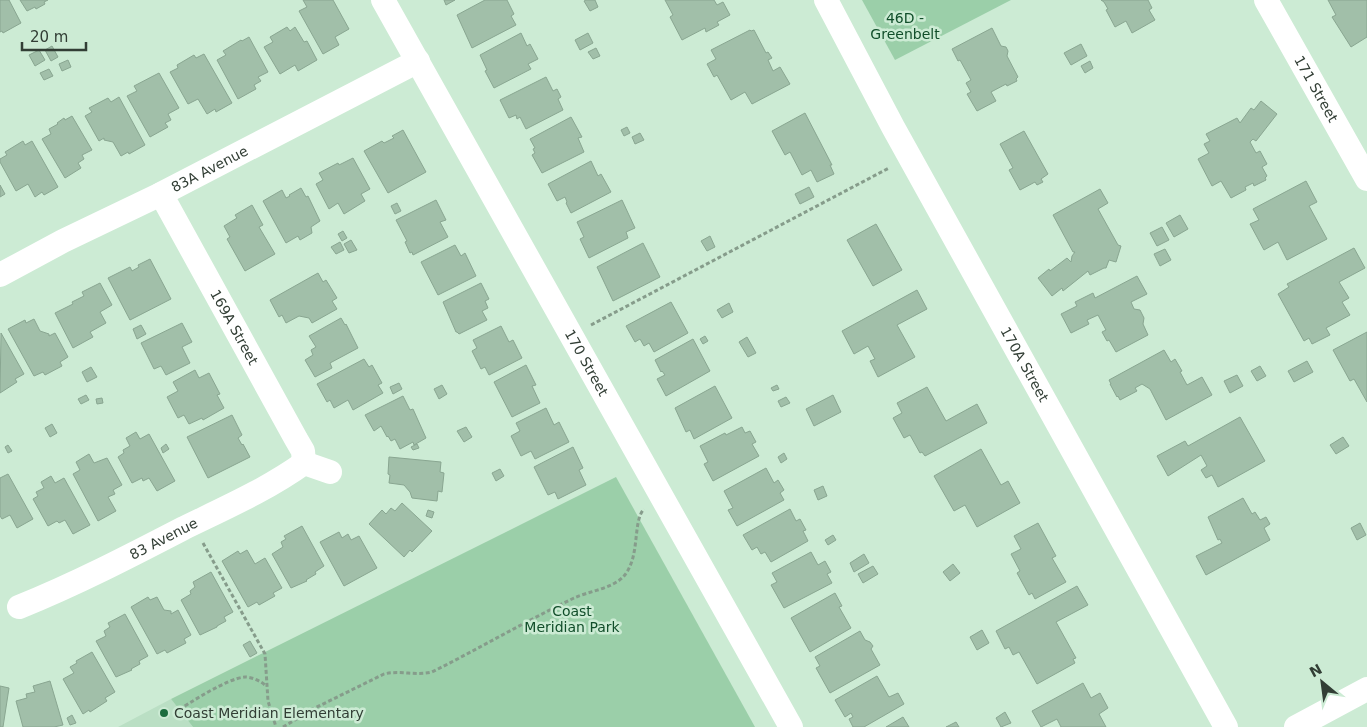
<svg xmlns="http://www.w3.org/2000/svg" width="1367" height="727" font-family="'DejaVu Sans',sans-serif">
<style>
.built{fill:#badfc4}
.green{fill:#9bcfa9}
.building{fill:#a1bfa9;stroke:#89a691}
.lines{fill:none;stroke-linecap:round;stroke-linejoin:round}
.path{stroke:#869c8b;stroke-width:3;stroke-dasharray:4 2.5;stroke-linecap:butt}
.street{stroke:#fff;stroke-width:24}
.poi-dot{fill:#1c6d3e;stroke:#ccebd4;stroke-width:2}
.labels{text-anchor:middle;dominant-baseline:central;stroke-width:5;stroke-linejoin:round;paint-order:stroke}
.park-label{font-size:14px;fill:#114e2a;stroke:#ccebd4}
.street-label{font-size:14px;fill:#323e35;stroke:#ccebd4}
.poi-label{font-size:14px;fill:#323e35;stroke:#ccebd4;text-anchor:start}
</style>
<rect width="100%" height="100%" fill="#ccebd4"/>
<!-- built -->
<path class="built" d="M171 699 193 727H118Z"/>
<!-- green -->
<g class="green">
<path d="M862 0H1011L895 60Z"/>
<path d="M616 477 755 727H193L171 699Z"/>
</g>
<!-- building -->
<g class="building">
<path d="M0 0H9L21 23 3 33 2 31 0 32Z"/>
<path d="M20 0H48L44 2 45 4 36 9 35 7 27 11Z"/>
<path d="M303 0H333L349 29 335 37 339 45 323 54 299 11 307 7Z"/>
<path d="M444 0H455L446 5Z"/>
<path d="M485 0H507L514 14 511 16 516 25 472 48 457 15Z"/>
<path d="M586 0H595L598 7 590 11 584 1Z"/>
<path d="M665 0H714L717 5 723 2 730 15 717 22 719 25 706 32 705 28 682 40 670 17 673 15Z"/>
<path d="M1101 0H1148L1152 8 1149 10 1155 20 1132 33 1126 21 1115 27 1106 10 1108 9 1104 2Z"/>
<path d="M1328 0H1367V37L1351 47 1332 17 1336 15Z"/>
<path d="M287 27 290 31 295 27 304 42 307 41 317 60 298 71 295 65 280 74 264 47 273 42 270 37Z"/>
<path d="M992 28 1001 46 1006 47 1008 51 1007 56 1018 77 1016 79 1017 81 1007 86 1006 84 991 92 996 101 977 111 967 94 971 92 966 83 971 80 960 60 958 61 952 49Z"/>
<path d="M750 30 751 31 754 30 766 53 768 52 772 58 768 60 773 71 780 67 790 84 752 104 745 92 731 100 717 75 714 77 707 64 716 59 711 50Z"/>
<path d="M521 33 527 46 530 44 538 59 528 64 531 69 494 88 485 71 487 70 480 55Z"/>
<path d="M588 33 593 43 580 50 575 40Z"/>
<path d="M249 37 268 72 258 77 261 81 254 85 256 89 238 99 217 60 226 55 223 51 241 40 242 41Z"/>
<path d="M1081 44 1087 56 1071 65 1064 53Z"/>
<path d="M52 46 58 57 51 61 45 50Z"/>
<path d="M596 48 600 56 593 59 588 52Z"/>
<path d="M39 50 45 60 35 66 29 55Z"/>
<path d="M204 54 232 103 216 112 215 109 207 114 198 99 188 104 170 72 178 68 177 65 194 55 196 58Z"/>
<path d="M68 60 71 67 62 71 59 64Z"/>
<path d="M1090 61 1093 68 1085 73 1081 66Z"/>
<path d="M49 69 53 76 44 80 40 73Z"/>
<path d="M159 73 179 108 168 114 171 120 165 123 168 127 150 137 127 96 137 91 134 86Z"/>
<path d="M546 77 553 91 557 89 561 97 558 99 563 110 526 129 520 117 517 119 516 115 509 118 500 100Z"/>
<path d="M119 97 145 145 129 154 128 152 121 156 113 142 104 140V138L99 141 85 116 92 112 89 108 108 98 111 102Z"/>
<path d="M1261 101 1277 114 1256 141 1253 139 1250 142 1256 153 1260 151 1267 164 1262 167 1267 176 1265 178 1266 180 1254 186 1253 183 1245 187 1246 190 1231 198 1221 181 1212 186 1198 159 1209 153 1204 144 1210 141 1206 134 1237 118 1240 123 1251 108 1254 110Z"/>
<path d="M805 113 832 165H830L834 174 817 182 811 170 802 175 790 152 785 155 772 131Z"/>
<path d="M72 116 92 150 82 155 84 159 78 163 81 168 65 178 42 139 51 134 49 129 58 124 57 123 64 118 65 120Z"/>
<path d="M571 117 582 137 578 138 584 152 542 173 532 155 535 153 533 149 535 148 530 139Z"/>
<path d="M627 127 630 133 624 136 621 130Z"/>
<path d="M403 130 426 172 388 193 364 151 382 141 384 143 394 138 392 136Z"/>
<path d="M1024 131 1048 174 1041 179 1043 182 1037 185 1035 182 1020 190 1009 170 1013 168 1000 144Z"/>
<path d="M640 133 644 140 635 144 632 137Z"/>
<path d="M23 141 25 145 32 141 58 187 44 195 42 192 35 197 28 184 16 191 0 162V159L7 155 5 152Z"/>
<path d="M353 158 370 189 361 194 365 201 344 214 338 203 329 209 316 184 323 180 319 173 338 163 339 165Z"/>
<path d="M591 161 598 176 601 174 611 192 571 213 566 203 567 202 565 197 557 201 548 184Z"/>
<path d="M1306 181 1317 202 1309 206 1327 239 1287 260 1278 242 1264 250 1250 224 1259 220 1253 209Z"/>
<path d="M0 185 5 194 0 197Z"/>
<path d="M809 187 814 197 800 204 795 194Z"/>
<path d="M301 188 306 197 308 196 320 221 311 227 312 233 300 240 298 236 286 243 263 201 282 190 286 198 290 196 289 195Z"/>
<path d="M1100 189 1108 203 1098 209 1118 245 1121 246 1116 262 1109 260 1106 268H1104L1090 275 1088 271 1063 291 1062 288 1052 296 1038 278 1049 269 1050 271 1067 258 1071 262 1072 256 1075 252H1073L1053 215Z"/>
<path d="M436 200 446 220 440 222 448 237 413 255 412 252 410 253 405 242 407 241 396 220Z"/>
<path d="M622 200 635 228 626 232 628 238 589 258 580 239 584 237 577 222Z"/>
<path d="M397 203 401 211 395 214 391 206Z"/>
<path d="M252 205 263 225 259 227 275 254 245 271 227 239 230 237 224 226 237 218 235 215Z"/>
<path d="M1180 215 1188 229 1174 237 1166 223Z"/>
<path d="M876 224 902 270 873 286 847 240Z"/>
<path d="M1162 227 1169 240 1157 246 1150 233Z"/>
<path d="M343 231 347 238 342 241 338 234Z"/>
<path d="M710 236 715 247 707 251 701 241Z"/>
<path d="M351 240 357 250 349 253 344 244Z"/>
<path d="M340 242 344 250 336 254 331 247Z"/>
<path d="M643 243 660 277 613 301 597 267Z"/>
<path d="M455 245 461 256 465 253 476 276 438 295 421 262Z"/>
<path d="M1354 248 1365 268 1339 282 1349 298 1342 302 1350 315 1326 328 1330 335 1312 344 1309 338 1304 341 1278 294 1289 287 1287 284Z"/>
<path d="M1165 249 1171 260 1160 266 1154 254Z"/>
<path d="M150 259 171 299 130 320 108 278 130 267 132 271 139 267 138 265Z"/>
<path d="M318 273 323 282 326 280 337 298 332 301 337 309 312 323 309 318 299 316 286 323 282 315 279 317 270 300Z"/>
<path d="M1137 276 1147 294 1131 302 1134 309 1140 310 1144 318 1143 324 1148 335 1116 352 1109 340 1107 341 1102 332 1106 330 1098 315 1087 320 1089 324 1071 333 1061 314 1077 306 1075 302 1093 293 1095 298Z"/>
<path d="M100 283 112 305 100 312 106 323 90 332 93 337 73 348 55 313 73 304 72 302 84 296 82 292Z"/>
<path d="M481 283 489 299 485 301 488 308 482 311 487 320 459 334 457 332H456L443 302Z"/>
<path d="M917 290 927 309 897 325 915 357 878 377 870 361 875 359 868 346 854 354 842 331Z"/>
<path d="M671 302 688 333 654 352 649 343 644 346 640 339 635 342 626 326Z"/>
<path d="M729 303 733 312 722 318 717 310Z"/>
<path d="M341 318 345 325 346 324 358 348 330 363 332 368 315 377 305 360 313 355 311 350 316 347 309 336Z"/>
<path d="M34 319 40 331 49 334V336L55 333 68 357 60 362 62 366 45 375 43 372 34 376 8 329 25 320 26 323Z"/>
<path d="M182 323 192 342 182 347 190 363 166 375 161 366 154 369 141 343Z"/>
<path d="M141 325 146 334 137 339 133 329Z"/>
<path d="M501 326 509 342 513 340 522 358 489 375 485 367 481 369 472 351 477 348 473 340Z"/>
<path d="M1367 332V402L1354 379 1350 381 1333 350Z"/>
<path d="M1 333 24 374 15 379 17 382 0 393Z"/>
<path d="M705 336 708 341 703 344 700 339Z"/>
<path d="M747 337 756 353 748 357 739 342Z"/>
<path d="M693 339 710 371 666 396 657 379 665 375 662 371 661 372 655 360Z"/>
<path d="M1164 350 1171 362 1175 359 1182 371 1180 372 1187 385 1202 377 1212 395 1166 420 1150 389 1142 384 1135 388 1137 391 1120 400 1118 396 1117 397 1110 384H1111L1109 380Z"/>
<path d="M364 359 369 367 372 365 382 383 378 385 383 393 353 410 348 400 334 408 330 400 327 402 317 384Z"/>
<path d="M1307 361 1313 372 1294 382 1288 371Z"/>
<path d="M526 365 536 385 532 386 540 403 512 417 494 382Z"/>
<path d="M1260 366 1266 376 1257 381 1251 371Z"/>
<path d="M91 367 97 377 87 382 82 372Z"/>
<path d="M195 370 199 378 209 373 220 394 217 395 224 408 203 420 202 418 189 424 184 415 178 418 167 397 178 391 173 382Z"/>
<path d="M1237 375 1243 386 1230 393 1224 381Z"/>
<path d="M399 383 402 389 393 394 390 387Z"/>
<path d="M442 385 447 394 439 399 434 389Z"/>
<path d="M777 385 779 389 773 391 771 388Z"/>
<path d="M715 386 732 418 694 439 690 430 686 432 675 408Z"/>
<path d="M927 387 946 421 977 404 987 423 925 456 922 452 920 453 910 435 904 438 893 418 902 413 897 403Z"/>
<path d="M86 395 89 400 81 404 78 399Z"/>
<path d="M833 395 841 412 814 426 806 409Z"/>
<path d="M403 396 410 410 413 409 426 438 414 445 413 442 400 449 395 439 391 441 388 436 387 437 381 426 374 431 365 415Z"/>
<path d="M786 397 790 403 781 407 778 401Z"/>
<path d="M102 398 103 403 97 404 96 399Z"/>
<path d="M546 408 554 425 559 422 569 442 535 459 531 451 521 456 511 436 520 431 516 423Z"/>
<path d="M232 415 242 435 238 438 242 445 243 444 250 457 208 478 187 437Z"/>
<path d="M1240 417 1265 461 1218 487 1212 475 1206 478 1201 470 1207 466 1201 455 1168 476 1157 456 1185 441 1188 446Z"/>
<path d="M52 424 57 433 50 437 45 428Z"/>
<path d="M466 427 472 437 464 442 457 431Z"/>
<path d="M742 427 745 433 750 431 756 442 752 444 759 456 713 481 704 464 708 462 700 446 725 433 726 435Z"/>
<path d="M136 432 140 439 149 434 175 481 157 491 149 478 143 481 142 478 132 483 118 457 124 453 123 450 130 446 126 438Z"/>
<path d="M1343 437 1349 446 1336 454 1330 445Z"/>
<path d="M166 444 169 449 163 453 161 448Z"/>
<path d="M417 444 419 448 413 450 411 447Z"/>
<path d="M8 445 12 451 8 453 5 447Z"/>
<path d="M573 447 583 468 579 470 586 485 558 499 555 492 548 495 534 467Z"/>
<path d="M981 449 1001 485 1008 481 1020 503 977 527 965 505 954 511 934 476Z"/>
<path d="M784 453 787 459 781 463 778 457Z"/>
<path d="M89 454 94 463 107 458 122 485 113 490 115 494 108 497 116 511 98 521 73 474 80 470 76 462Z"/>
<path d="M389 457 441 462 440 472 444 473 442 492 438 491 437 501 412 498 410 492 404 485 389 483 390 475 388 474Z"/>
<path d="M766 468 774 483 778 480 784 490 780 493 784 500 737 526 728 510 733 508 724 491Z"/>
<path d="M500 469 504 476 496 481 492 473Z"/>
<path d="M8 474 33 519 17 528 10 515 2 519 0 516V478Z"/>
<path d="M51 476 55 483 64 478 90 525 73 534 65 520 59 523 57 521 48 526 33 499 38 496 36 492 44 488 41 482Z"/>
<path d="M823 486 827 496 818 500 814 490Z"/>
<path d="M1243 498 1252 514 1255 512 1260 520 1266 517 1270 524 1264 528 1270 540 1206 575 1196 556 1222 543 1220 539 1218 540 1208 517Z"/>
<path d="M402 503 432 531 412 552 410 550 404 557 369 524 382 510 386 514 391 508 395 511Z"/>
<path d="M790 509 796 521 800 519 806 530 803 531 808 541 771 562 765 552 761 554 757 547 752 550 743 535Z"/>
<path d="M428 510 434 512 432 518 426 516Z"/>
<path d="M1038 523 1056 556 1052 558 1066 582 1035 599 1032 593 1029 595 1017 573 1020 571 1011 554 1021 549 1014 536Z"/>
<path d="M1360 523 1366 535 1357 540 1351 528Z"/>
<path d="M302 526 324 566 315 572 316 574 306 580 307 581 291 588 272 554 283 547 281 542 286 539 284 536Z"/>
<path d="M339 532 342 538 348 534 351 540 359 536 377 568 344 586 320 542Z"/>
<path d="M833 535 836 540 828 545 825 540Z"/>
<path d="M247 550 255 564 265 558 282 588 273 593 275 596 259 605 257 602 248 607 222 561 238 551 240 554Z"/>
<path d="M811 552 818 565 825 561 831 572 827 574 832 583 784 608 771 585 777 582 772 573Z"/>
<path d="M864 554 869 563 854 572 850 563Z"/>
<path d="M953 564 960 573 950 581 943 572Z"/>
<path d="M873 566 878 574 863 583 858 574Z"/>
<path d="M211 572 233 612 224 617 226 621 217 626V627L200 635 181 600 191 594 190 591 195 587 193 582Z"/>
<path d="M1077 586 1088 605 1056 622 1076 658 1073 659 1075 663 1037 684 1019 652 1013 655 1009 647 1005 649 996 631Z"/>
<path d="M835 593 842 606 839 607 851 628 810 652 791 618Z"/>
<path d="M148 597 150 600 157 597 164 610 171 611V614L178 610 191 635 184 639 186 643 167 653 165 650 157 654 131 607Z"/>
<path d="M125 614 148 656 139 661 140 664 131 669 132 670 116 677 96 641 106 636 104 631 110 627 108 623Z"/>
<path d="M982 630 989 643 977 650 970 637Z"/>
<path d="M860 631 865 640 870 642 873 646 871 649 880 665 830 693 816 668 820 666 815 657Z"/>
<path d="M250 641 257 653 250 657 243 645Z"/>
<path d="M92 652 115 692 105 698 107 701 90 712 89 710 83 714 63 679 74 673 70 667 77 663 76 661Z"/>
<path d="M877 676 889 697 898 693 904 704 864 727H853L849 719 853 717 851 713 845 717 835 700Z"/>
<path d="M50 681 63 725 54 727H23L16 701 27 698 26 694 35 692 33 686Z"/>
<path d="M1083 683 1091 698 1100 693 1108 708 1099 714 1106 727H1061L1057 719 1041 727 1032 711Z"/>
<path d="M0 686 9 688 3 727H0Z"/>
<path d="M1005 712 1011 723 1001 727 996 718Z"/>
<path d="M72 715 76 723 70 725 67 718Z"/>
<path d="M903 717 909 727H886Z"/>
<path d="M956 722 959 727H946Z"/>
</g>
<g class="lines">
<!-- path -->
<g class="path">
<path d="M591 325 889 168"/>
<path d="M203 543 265 654 268 701 276 727"/>
<path d="M174 713C189 703 228 678 245 677 252 677 261 681 266 686"/>
<path d="M283 727 315 708 384 674C400 670 416 676 432 672 480 648 526 621 574 598 589 591 611 589 623 577 641 558 632 522 644 509"/>
</g>
<!-- street -->
<g class="street">
<path id="s1" d="M383 0 791 727"/>
<path id="s2" d="M826 0 893 127 1226 727"/>
<path id="s3" d="M1266 0 1367 179"/>
<path id="s4" d="M161 194 296 439 303 451 304 463"/>
<path id="s5" d="M0 275 63 241 161 194 418 61"/>
<path d="M304 463 330 472"/>
<path id="s6" d="M19 607C76 584 130 556 184 528 225 508 268 489 304 463"/>
<path d="M1296 727 1367 689"/>
</g>
</g>
<!-- markers -->
<circle class="poi-dot" cx="164" cy="713" r="5"/>
<g class="labels">
<!-- park labels -->
<g class="park-label">
<text x="905" y="18">46D -<tspan x="905" dy="16">Greenbelt</tspan></text>
<text x="572" y="611">Coast<tspan x="572" dy="16">Meridian Park</tspan></text>
</g>
<!-- street labels -->
<g class="street-label">
<text stroke="none"><textPath href="#s3" startOffset="102">171 Street</textPath></text>
<text stroke="none"><textPath href="#s5" startOffset="235">83A Avenue</textPath></text>
<text stroke="none"><textPath href="#s4" startOffset="152">169A Street</textPath></text>
<text stroke="none"><textPath href="#s1" startOffset="416">170 Street</textPath></text>
<text stroke="none"><textPath href="#s2" startOffset="415">170A Street</textPath></text>
<text stroke="none"><textPath href="#s6" startOffset="160">83 Avenue</textPath></text>
</g>
<!-- poi labels -->
<g class="poi-label">
<text x="174" y="713">Coast Meridian Elementary</text>
</g>
</g>
<!-- north arrow -->
<g transform="translate(1322 682) rotate(331)" stroke="#ccebd4" stroke-width="4" paint-order="stroke">
<path d="M0-4L9 19L0 12L-9 19Z" fill="#323e35"/>
<text y="-8" font-size="14" font-weight="bold" text-anchor="middle" fill="#323e35">N</text>
</g>
<!-- scale -->
<path d="M22 42v8h64v-8" fill="none" stroke="#323e35" stroke-width="2.5"/>
<text x="30" y="42" font-size="15" fill="#323e35" stroke="#ccebd4" stroke-width="4" paint-order="stroke">20 m</text>
</svg>
